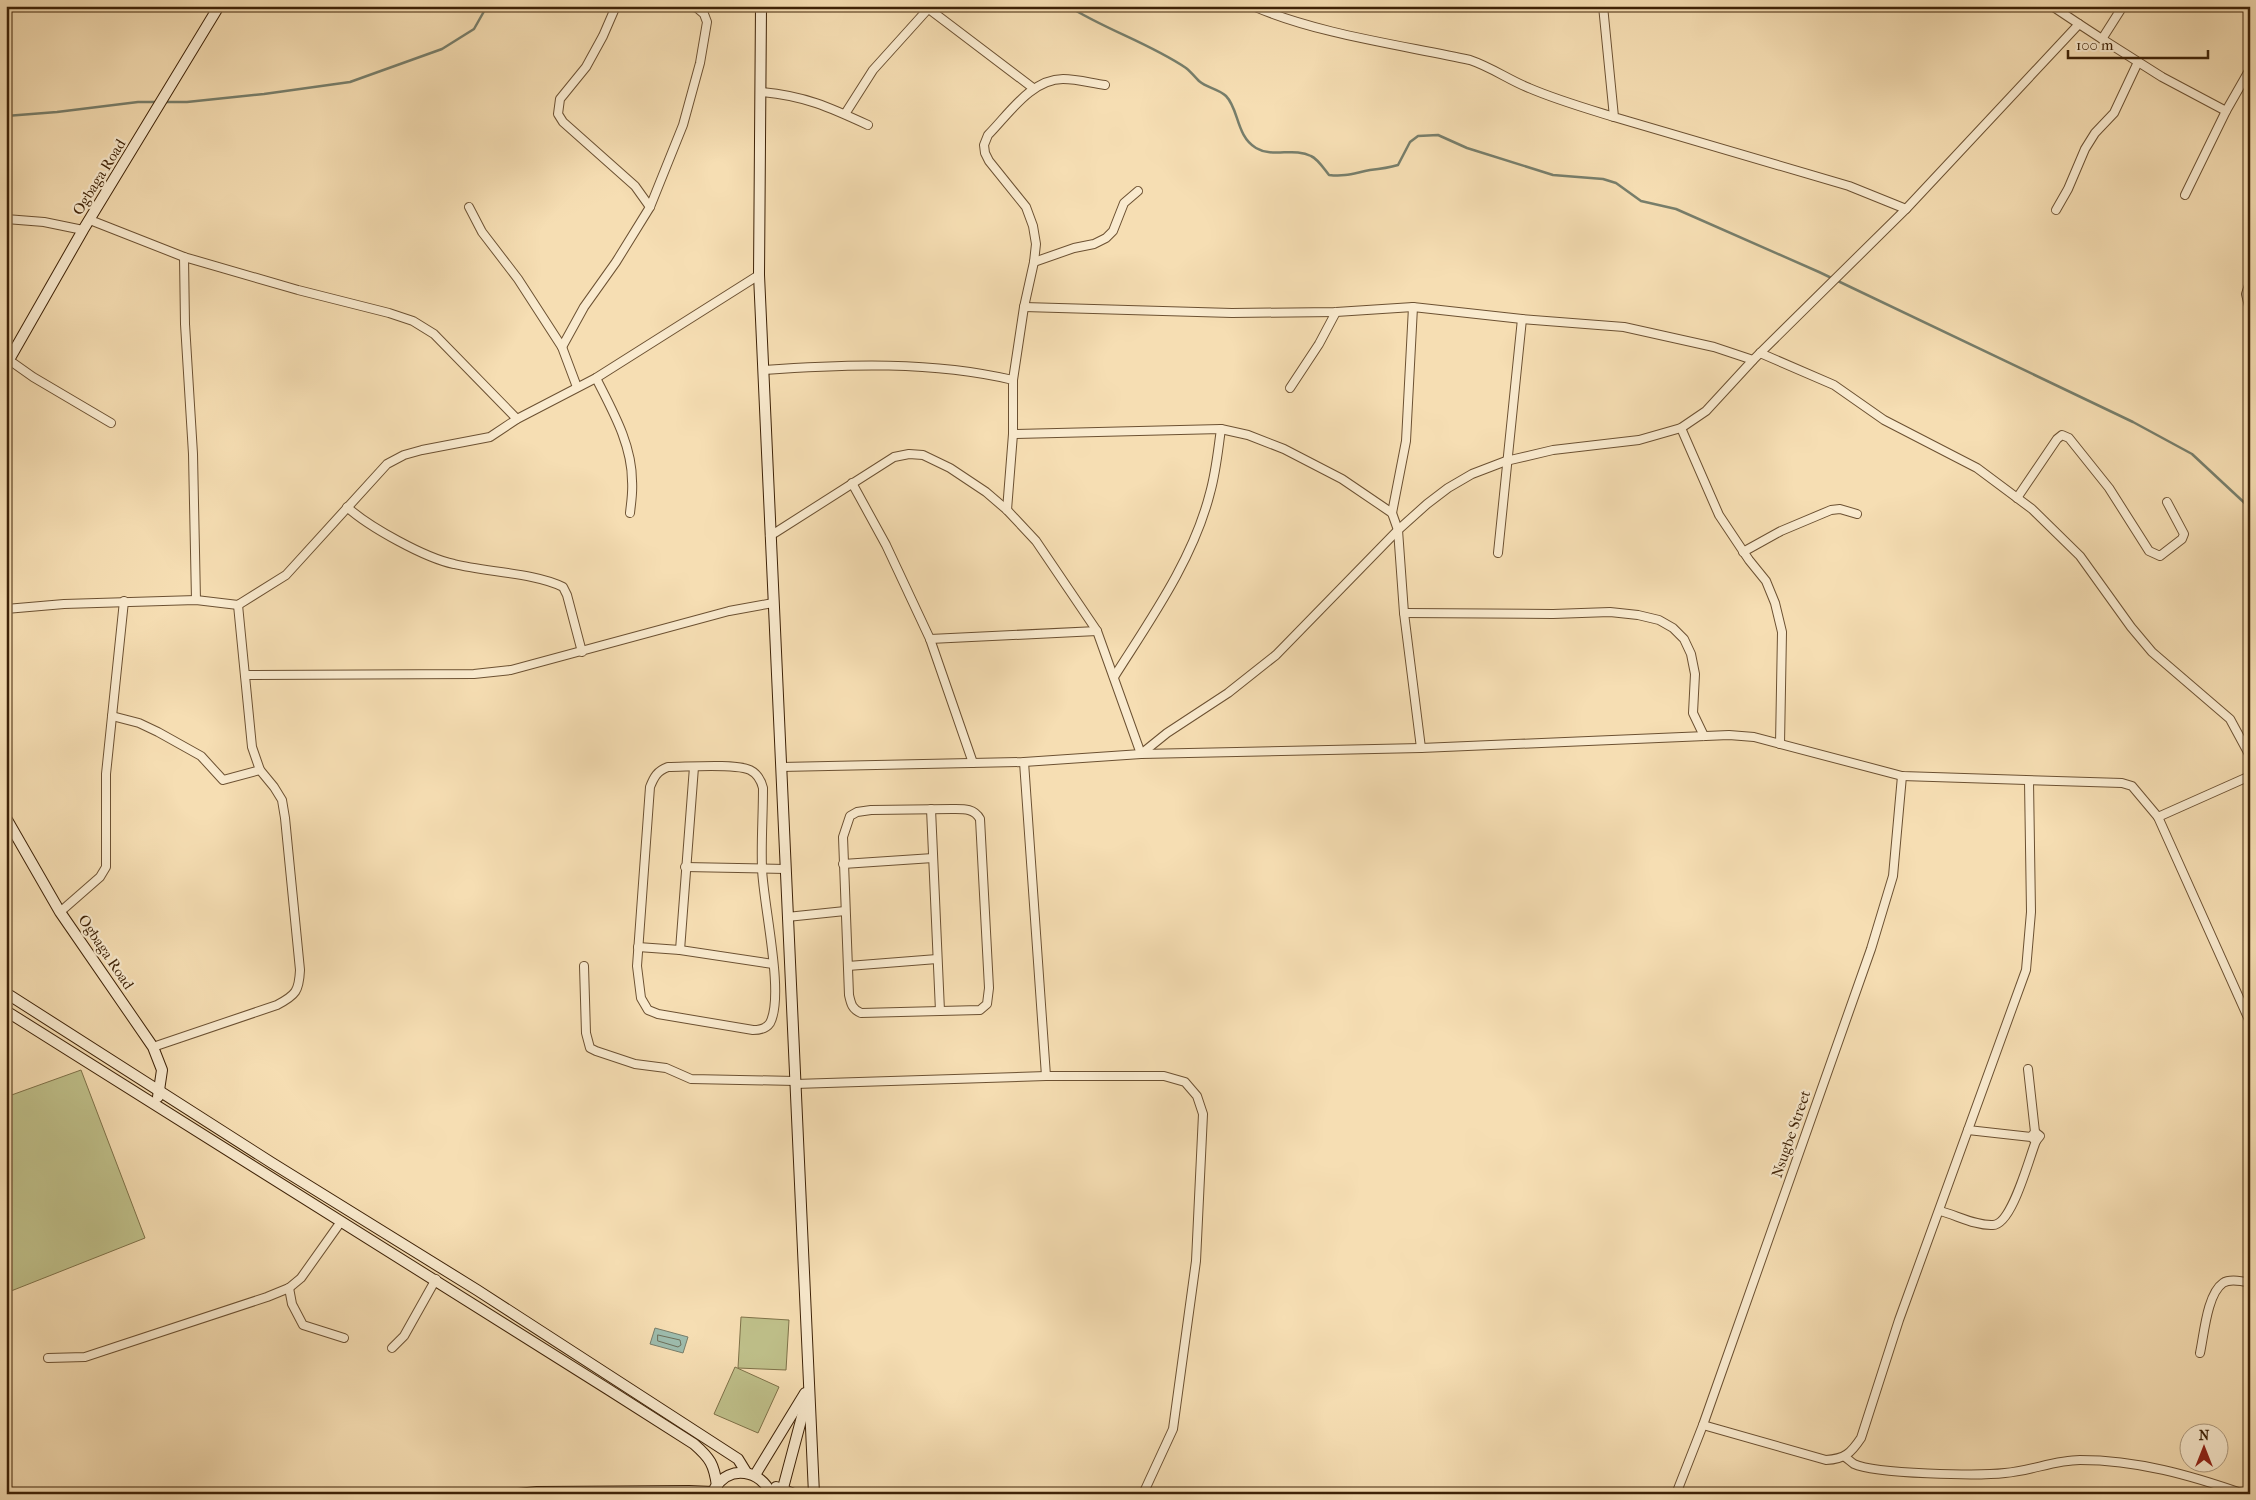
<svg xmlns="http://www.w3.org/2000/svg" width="2256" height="1500" font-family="'IM FELL French Canon',serif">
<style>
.green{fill:#bfc08a;stroke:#7e7148}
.water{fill:#9dbcad;stroke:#777e6b}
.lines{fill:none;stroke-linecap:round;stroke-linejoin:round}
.shore{stroke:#6e6f5a;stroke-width:1}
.stream{stroke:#777e6b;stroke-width:2.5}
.street-casing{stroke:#6c5132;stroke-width:10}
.secondary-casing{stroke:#3e2207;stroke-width:12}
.street{stroke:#f9eace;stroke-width:8}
.secondary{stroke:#f9eace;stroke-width:10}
.labels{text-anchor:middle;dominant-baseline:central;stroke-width:4.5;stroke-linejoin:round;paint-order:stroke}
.street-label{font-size:15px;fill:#3e2207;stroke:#f9eace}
</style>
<rect width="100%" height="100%" fill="#f6deb3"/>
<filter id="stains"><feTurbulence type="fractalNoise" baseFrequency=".004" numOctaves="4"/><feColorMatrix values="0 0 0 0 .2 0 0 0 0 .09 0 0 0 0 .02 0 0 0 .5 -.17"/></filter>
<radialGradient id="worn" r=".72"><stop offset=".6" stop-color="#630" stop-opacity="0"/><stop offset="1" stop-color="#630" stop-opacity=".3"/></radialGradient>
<!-- green -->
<g class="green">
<path d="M81 1070 145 1238 6 1293V1097Z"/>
<path d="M741 1317 789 1320 786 1370 738 1368Z"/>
<path d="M735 1367 779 1387 758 1433 714 1414Z"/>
</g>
<!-- water -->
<path class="water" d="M655 1328 688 1337 683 1353 650 1344Z"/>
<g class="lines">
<!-- shore -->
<path class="shore" d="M658 1335 680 1340 681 1345 678 1347 658 1341Z"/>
<!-- stream -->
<g class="stream">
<path d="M1068 6C1106 30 1149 43 1186 68 1191 72 1195 77 1199 81 1207 88 1219 89 1226 96 1239 109 1236 136 1256 148 1273 158 1294 147 1311 156 1318 159 1324 169 1329 175 1346 177 1354 173 1370 170 1380 169 1388 168 1398 165L1410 142 1418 136 1438 135 1467 148 1553 175 1603 179 1616 183 1641 201 1676 209 1819 272 2133 422 2192 454 2250 508"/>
<path d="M164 102H187L264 94 350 82 442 49 474 29 487 6"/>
<path d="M6 116 57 112 138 102H156"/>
</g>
<!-- street casing -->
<g class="street-casing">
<g id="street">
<path d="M616 6 603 36 586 67 560 99 558 114 563 122 635 186 650 207"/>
<path d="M925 6 1033 88"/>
<path d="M1253 6C1317 34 1401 45 1470 60 1491 67 1509 80 1529 88 1557 100 1585 108 1614 117"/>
<path d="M1603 6 1614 117 1849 186 1906 209 2079 24 2102 39 2123 6"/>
<path d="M2052 6 2079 24"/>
<path d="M2102 39 2162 77 2226 111"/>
<path d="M762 92C805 96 829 107 868 125"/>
<path d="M845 114 873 70 928 9"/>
<path d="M2185 195 2226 111 2250 69"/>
<path d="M469 207 482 232 518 279 562 347 577 387"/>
<path d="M2056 210 2068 189 2085 149 2095 133 2114 113 2138 62"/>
<path d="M6 219 44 222 83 230"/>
<path d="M90 220 184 257 298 290 389 313 413 321 434 334 517 419"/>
<path d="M184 257 185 324 193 454 196 600"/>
<path d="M1034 262 1074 248 1094 244 1106 238 1113 231 1124 203 1138 191"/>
<path d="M2250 282 2246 294 2250 310"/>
<path d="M1024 307 1232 313 1336 312 1413 307 1522 319 1624 327 1714 347 1753 360"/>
<path d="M562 347 584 307 616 262 650 207 683 125 700 63 707 22 704 14 697 8 690 6"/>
<path d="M1760 353 1834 385 1884 420 1977 468 2032 509 2080 556 2131 627 2152 652 2230 719 2250 756"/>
<path d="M9 360 33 377 111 423"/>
<path d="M764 370C846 364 932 361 1013 380V434L1007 510"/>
<path d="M596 378C612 410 632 444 632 481 633 492 631 503 630 513"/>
<path d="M1013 380 1024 307 1034 262 1036 244 1033 226 1026 207 989 161 985 153 984 145 988 135C1008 115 1031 79 1063 79 1077 79 1091 83 1105 85"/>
<path d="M1290 388 1319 344 1336 312"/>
<path d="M1681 428 1719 515 1749 560 1766 581 1775 603 1782 632 1780 744"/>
<path d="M1013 434 1221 429 1248 435 1284 449 1342 479 1392 513 1398 530 1404 613 1421 748"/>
<path d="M852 483 886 545 930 639 973 763"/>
<path d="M2017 498 2057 439 2062 435 2069 438 2109 488 2149 551 2160 556 2182 539 2184 534 2167 502"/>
<path d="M347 507C369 527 425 558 454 564 485 572 536 573 563 587L567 595 582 652"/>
<path d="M1392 513 1406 441 1413 307"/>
<path d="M770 536 894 457 909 454 923 455 950 468 986 492 1007 510 1036 541 1097 631 1141 754 1167 733 1228 693 1276 655 1398 530 1427 504 1448 488 1472 474 1506 461 1553 450 1639 440 1681 428 1706 411 1753 360 1906 209"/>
<path d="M1743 552 1781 531 1831 510 1840 509 1857 514"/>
<path d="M1498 553 1522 319"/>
<path d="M6 609 64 604 196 600 238 605 286 575 387 464 404 455 422 450 490 437 517 419 596 378 759 275"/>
<path d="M1404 613 1553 614 1610 612 1638 615 1659 620 1673 628 1684 639 1691 654 1695 674 1693 713 1704 736"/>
<path d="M930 639 1097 631"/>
<path d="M245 675 474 674 511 670 729 611 773 603"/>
<path d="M1114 677C1150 620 1193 560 1210 493 1216 472 1218 450 1221 429"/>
<path d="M112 716 139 723 158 732 201 756 223 780 260 770"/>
<path d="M1024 762 1046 1076"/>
<path d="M668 767C687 767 735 763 750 770 758 774 761 780 763 788 763 815 761 842 762 868 763 904 785 995 770 1023 766 1029 759 1030 753 1030L658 1014 648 1010 641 998 637 966 650 787C654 777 657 771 668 767Z"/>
<path d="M781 767 1024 762 1141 754 1421 748 1729 735 1754 737 1902 776 2122 783 2132 786 2158 817 2250 776"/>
<path d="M931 809 940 1011"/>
<path d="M952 809C963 809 974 808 980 819L989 988 987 1004 980 1010 861 1013C852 1009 851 1004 849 995L843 837 850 816 857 812 871 810Z"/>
<path d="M2158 817 2250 1022"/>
<path d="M843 864 933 858"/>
<path d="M685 867 785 869"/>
<path d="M60 912 100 877 106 867V774L124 601"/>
<path d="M787 917 845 911"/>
<path d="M638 947 680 950 773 964"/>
<path d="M680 950 694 767"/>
<path d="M584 966 586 1033 590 1048 596 1051 635 1064 666 1068 691 1079 795 1081"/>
<path d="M848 966 937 959"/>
<path d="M153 1047 277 1005C296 995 299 991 300 970L285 818 282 800 274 787 260 770 252 747 238 605"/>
<path d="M2028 1069 2035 1132"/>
<path d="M795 1084 1046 1076H1164L1185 1082 1197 1096 1203 1114 1196 1261 1173 1429 1143 1494"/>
<path d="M1968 1130 2031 1137 2036 1141 2040 1136 2035 1132 2031 1137"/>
<path d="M1940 1211C1956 1215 1976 1226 1993 1225 2012 1225 2029 1158 2036 1141"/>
<path d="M289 1288 292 1304 303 1325 344 1338"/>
<path d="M392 1348 404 1336 436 1279"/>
<path d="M2200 1353C2204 1335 2207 1294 2223 1283 2229 1279 2242 1281 2250 1283"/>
<path d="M48 1358 85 1357 267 1297 289 1288 301 1278 340 1223"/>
<path d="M1703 1425 1826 1460C1845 1459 1851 1453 1861 1438L1899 1320 2026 970 2031 912 2029 781"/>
<path d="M1845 1457C1848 1459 1851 1462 1854 1464 1875 1474 1979 1476 2005 1473 2031 1471 2055 1460 2080 1460 2137 1460 2190 1475 2244 1494"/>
<path d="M1676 1494 1703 1425 1871 949 1893 876 1902 776"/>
</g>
</g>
<!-- secondary casing -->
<g class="secondary-casing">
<g id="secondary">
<path d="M761 6 759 275 814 1494"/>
<path d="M6 365 83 230 219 6"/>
<path d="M6 818 60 912 153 1047 162 1070 158 1097"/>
<path d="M6 993 272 1163 477 1290 738 1459 746 1472"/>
<path d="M6 1011C235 1157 466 1298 694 1444 710 1458 714 1464 717 1486"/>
<path d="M755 1475 805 1393"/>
<path d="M776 1487 794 1494"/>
<path d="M715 1488C730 1464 761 1470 771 1494"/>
<path d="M518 1494 537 1492 689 1491 713 1492"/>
<path d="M780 1494 783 1488 808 1394"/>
</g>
</g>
<!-- street -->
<use href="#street" class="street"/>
<!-- secondary -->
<use href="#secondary" class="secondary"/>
</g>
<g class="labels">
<!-- street labels -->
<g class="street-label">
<text transform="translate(99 177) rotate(-58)">Ogbaga Road</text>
<text transform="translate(106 952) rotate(56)">Ogbaga Road</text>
<text transform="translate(1791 1134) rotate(-71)">Nsugbe Street</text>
</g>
</g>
<!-- margin -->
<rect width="2256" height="1500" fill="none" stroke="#f6deb3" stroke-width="25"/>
<rect x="8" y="8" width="2241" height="1485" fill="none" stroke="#3e2207" stroke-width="2.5"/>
<rect x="12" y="12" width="2231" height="1475" fill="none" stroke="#3e2207"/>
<!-- north arrow -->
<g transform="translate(2204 1448)"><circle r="24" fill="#f9eace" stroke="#ae9a7e"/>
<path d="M0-4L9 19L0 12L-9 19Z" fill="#8f2418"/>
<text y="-8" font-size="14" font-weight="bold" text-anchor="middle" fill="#3e2207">N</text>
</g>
<!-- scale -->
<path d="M2068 50v8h140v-8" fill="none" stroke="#3e2207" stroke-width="2.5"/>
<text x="2076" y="50" font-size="15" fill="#3e2207" stroke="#f9eace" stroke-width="4" paint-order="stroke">100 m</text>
<rect width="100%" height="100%" filter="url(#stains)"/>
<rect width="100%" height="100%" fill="url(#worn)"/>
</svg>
